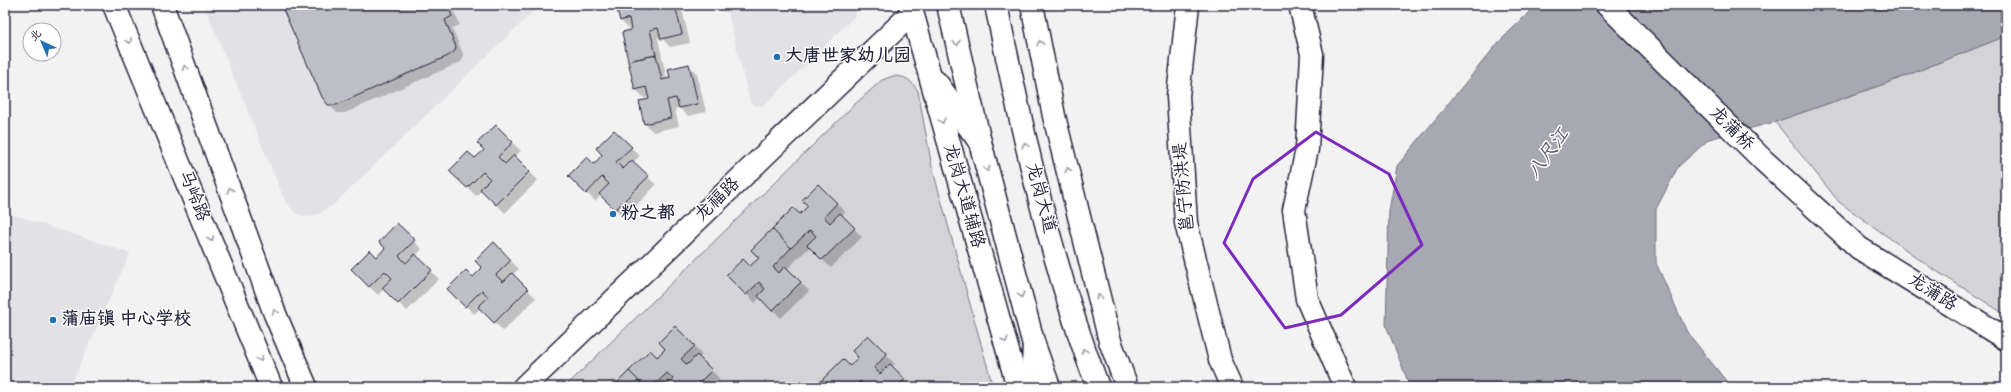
<svg xmlns="http://www.w3.org/2000/svg" width="2011" height="392" font-family="'Indie Flower','LXGW WenKai TC',sans-serif">
<style>
.built{fill:#e2e2e6}
.green{fill:#d3d3d8;stroke:#7a7a8a}
.water{fill:#a8a8b2;stroke:#727282}
.shadow{fill:#0003}
.building{fill:#bebec6;stroke:#22223b}
.lines{fill:none;stroke-linecap:round;stroke-linejoin:round}
.minor-casing{stroke:#22223b;stroke-width:25}
.major-casing{stroke:#22223b;stroke-width:25}
.minor{stroke:#fff;stroke-width:22}
.major{stroke:#fff;stroke-width:22}
.oneway{stroke:#9c9ca7}
.marked{fill:none;stroke:#7b2cbf;stroke-width:3;stroke-linejoin:round}
.poi-dot{fill:#1f6fb2;stroke:#fff;stroke-width:1.5}
.labels{text-anchor:middle;dominant-baseline:central;stroke-width:3;stroke-linejoin:round;paint-order:stroke}
.poi-label{font-size:18px;font-weight:bold;fill:#22223b;stroke:#fff;text-anchor:start}
.street-label{font-size:18px;fill:#22223b;stroke:#fff}
.water-label{font-size:19px;font-style:italic;fill:#58586b;stroke:#fff}
</style>
<rect width="100%" height="100%" fill="#f2f2f3"/>
<filter id="ink" filterUnits="userSpaceOnUse"><feTurbulence type="fractalNoise" baseFrequency=".025" numOctaves="2"/><feDisplacementMap in="SourceGraphic" scale="8" xChannelSelector="R" yChannelSelector="G"/><feConvolveMatrix kernelMatrix="1 2 1 2 8 2 1 2 1" color-interpolation-filters="sRGB"/></filter>
<g filter="url(#ink)">
<!-- built -->
<g class="built">
<path d="M204 5H540L332 206 319 214 308 217 295 213 285 201Z"/>
<path d="M726 5H854L856 15 772 98 764 105 754 106 750 102Z"/>
<path d="M5 212 130 253 70 387H5Z"/>
</g>
<!-- green -->
<g class="green">
<path d="M2006 36V315L1930 267 1839 202 1775 122 1890 82Z"/>
<path d="M893 76C906 76 911 80 918 91L932 167 993 387H565L854 105 882 80Z"/>
</g>
<!-- water -->
<path class="water" d="M1536 5H2006V36L1890 82 1775 122 1709 139 1678 167 1656 209V263L1687 332 1731 387H1410L1386 325 1389 211 1397 166 1498 43Z"/>
<!-- shadow -->
<g class="shadow">
<path d="M282 5H448L453 10 460 25 452 28 464 56 461 62 345 113H337L328 104Z"/>
<path d="M617 5H651L652 10 655 9 654 5H681L690 43 670 47 661 37 658 38 667 80 689 65 697 74 706 112 688 116 679 108 675 109 679 126 653 132 645 124 650 97 644 98 636 90 632 28 629 29 620 20Z"/>
<path d="M496 126 521 151 514 157 538 180 505 213 482 190 476 196 451 171 475 160 485 150Z"/>
<path d="M614 131 640 156 633 162 656 185 624 218 601 195 595 201 569 176 594 165 604 155Z"/>
<path d="M818 185 845 212 842 216 862 237 831 268 810 247 787 269 809 291 781 318 760 297 755 303 728 275 750 268 809 206Z"/>
<path d="M397 225 422 249 416 256 439 279 407 311 384 289 378 295 352 269 377 258 387 248Z"/>
<path d="M494 244 519 269 512 275 536 298 503 331 481 308 474 314 449 289 473 278 483 268Z"/>
<path d="M675 327 702 355 699 358 720 379 712 387H614L657 358 667 349Z"/>
<path d="M868 336 895 364 891 367 911 387H816L850 367 859 357Z"/>
</g>
<!-- building -->
<g class="building">
<path d="M281 5H447L452 16 445 20 456 47 455 51 448 56 336 105H328L322 97Z"/>
<path d="M616 5H645L646 11 654 8 653 5H675L682 34 661 39 658 28 650 30 656 55 628 61 622 32 631 30 629 18 620 21Z"/>
<path d="M656 55 662 80 670 78 668 69 689 64 698 104 679 108 676 98 667 100 671 118 644 124 639 101 649 99 646 87 635 90 628 61Z"/>
<path d="M496 125 513 142 498 157 505 164 514 155 530 171 496 205 480 189 490 179 483 172 467 188 449 171 468 152 475 158 484 150 477 143Z"/>
<path d="M614 130 632 147 616 162 623 169 632 160 649 176 615 210 599 194 609 184 602 177 586 194 568 176 587 157 594 164 602 155 596 148Z"/>
<path d="M818 184 837 203 824 217 830 223 840 213 855 228 822 260 807 245 816 236 810 230 791 248 772 229 793 208 800 214 808 206 802 200Z"/>
<path d="M397 223 415 240 399 256 406 263 415 254 432 270 398 304 382 288 392 278 385 271 369 287 351 269 370 250 377 257 385 248 379 242Z"/>
<path d="M772 229 791 248 773 267 779 273 785 266 801 282 772 311 758 296 765 289 759 282 746 295 726 275 743 259 750 266 759 258 751 250Z"/>
<path d="M494 242 511 260 496 275 503 282 512 273 528 289 494 323 478 307 488 297 482 290 465 307 447 289 466 270 473 277 482 268 475 261Z"/>
<path d="M675 326 695 346 681 359 687 365 697 355 712 370 695 387H664L673 379 667 373 652 387H645L629 371 650 350 657 357 665 349 659 342Z"/>
<path d="M868 335 887 354 874 368 880 374 890 364 905 379 897 387H865L860 381 854 387H829L822 380 843 359 850 366 858 357 852 351Z"/>
<path d="M629 371 645 387H613Z"/>
<path d="M822 380 829 387H814Z"/>
</g>
<g class="lines">
<!-- minor casing -->
<g class="minor-casing">
<g id="minor">
<path d="M114 5 271 387"/>
<path d="M162 5 275 314 306 387"/>
<path d="M910 5 1018 387"/>
<path d="M1032 5 1054 116 1110 341 1127 387"/>
<path d="M1188 5 1178 96 1186 223 1220 360 1232 387"/>
<path d="M1300 5 1312 54 1307 149 1294 210 1307 299 1345 387"/>
<path d="M1607 5 1764 161 1859 248 2006 339"/>
<path d="M936 82 980 142"/>
<path d="M524 387 911 14"/>
<path d="M1032 387 1034 345"/>
</g>
</g>
<!-- major casing -->
<g class="major-casing">
<g id="major">
<path d="M948 5 980 142 1034 345 1049 387"/>
<path d="M996 5C1023 134 1051 264 1098 387"/>
</g>
</g>
<!-- minor -->
<use href="#minor" class="minor"/>
<!-- major -->
<use href="#major" class="major"/>
</g>
<!-- one-way arrows -->
<defs><path id="oneway-chevron" d="M-2-3.5L2.5 0L-2 3.5" fill="none" stroke-width="1.6" stroke-linecap="round" stroke-linejoin="round"/></defs>
<g class="oneway">
<use href="#oneway-chevron" transform="translate(129 41) rotate(67)"/>
<use href="#oneway-chevron" transform="translate(957 43) rotate(77)"/>
<use href="#oneway-chevron" transform="translate(1040 43) rotate(-101)"/>
<use href="#oneway-chevron" transform="translate(185 68) rotate(-110)"/>
<use href="#oneway-chevron" transform="translate(942 121) rotate(74)"/>
<use href="#oneway-chevron" transform="translate(1025 145) rotate(-102)"/>
<use href="#oneway-chevron" transform="translate(987 169) rotate(75)"/>
<use href="#oneway-chevron" transform="translate(1068 170) rotate(-104)"/>
<use href="#oneway-chevron" transform="translate(230 190) rotate(-110)"/>
<use href="#oneway-chevron" transform="translate(211 239) rotate(68)"/>
<use href="#oneway-chevron" transform="translate(1021 295) rotate(75)"/>
<use href="#oneway-chevron" transform="translate(1099 297) rotate(-104)"/>
<use href="#oneway-chevron" transform="translate(275 312) rotate(-111)"/>
<use href="#oneway-chevron" transform="translate(1005 340) rotate(74)"/>
<use href="#oneway-chevron" transform="translate(1084 351) rotate(-111)"/>
<use href="#oneway-chevron" transform="translate(260 359) rotate(68)"/>
</g>
</g>
<!-- marked area -->
<path class="marked" d="M1316 132 1389 174 1422 245 1341 315 1285 328 1224 243 1253 179Z"/>
<!-- markers -->
<g class="poi-dot">
<circle cx="777" cy="57" r="4"/>
<circle cx="613" cy="214" r="4"/>
<circle cx="53" cy="320" r="4"/>
</g>
<g class="labels">
<!-- poi labels -->
<g class="poi-label">
<text x="785" y="57">大唐世家幼儿园</text>
<text x="621" y="214">粉之都</text>
<text x="61" y="320">蒲庙镇 中心学校</text>
</g>
<!-- street labels -->
<g class="street-label">
<text transform="translate(1731 129) rotate(45)">龙蒲桥</text>
<text transform="translate(1185 187) rotate(-95)">邕宁防洪堤</text>
<text transform="translate(193 196) rotate(68)">马岭路</text>
<text transform="translate(963 196) rotate(74)">龙岗大道辅路</text>
<text transform="translate(1040 198) rotate(75)">龙岗大道</text>
<text transform="translate(718 200) rotate(-44)">龙福路</text>
<text transform="translate(1932 293) rotate(32)">龙蒲路</text>
</g>
<!-- water labels -->
<g class="water-label">
<text transform="translate(1549 154) rotate(-54)">八尺江</text>
</g>
</g>
<!-- margin -->
<rect width="2011" height="392" fill="none" stroke="#fff" stroke-width="20"/>
<rect x="10" y="10" width="1991" height="372" fill="none" stroke="#22223b" stroke-width="1.5" filter="url(#ink)"/>
<!-- north arrow -->
<g transform="translate(42 42) rotate(316)"><circle r="19" fill="#ffffff" stroke="#a7a7b1"/>
<path d="M0-3L7 15L0 10L-7 15Z" fill="#1f6fb2"/>
<text y="-6" font-size="11" font-weight="bold" text-anchor="middle" fill="#22223b">北</text>
</g>
</svg>
